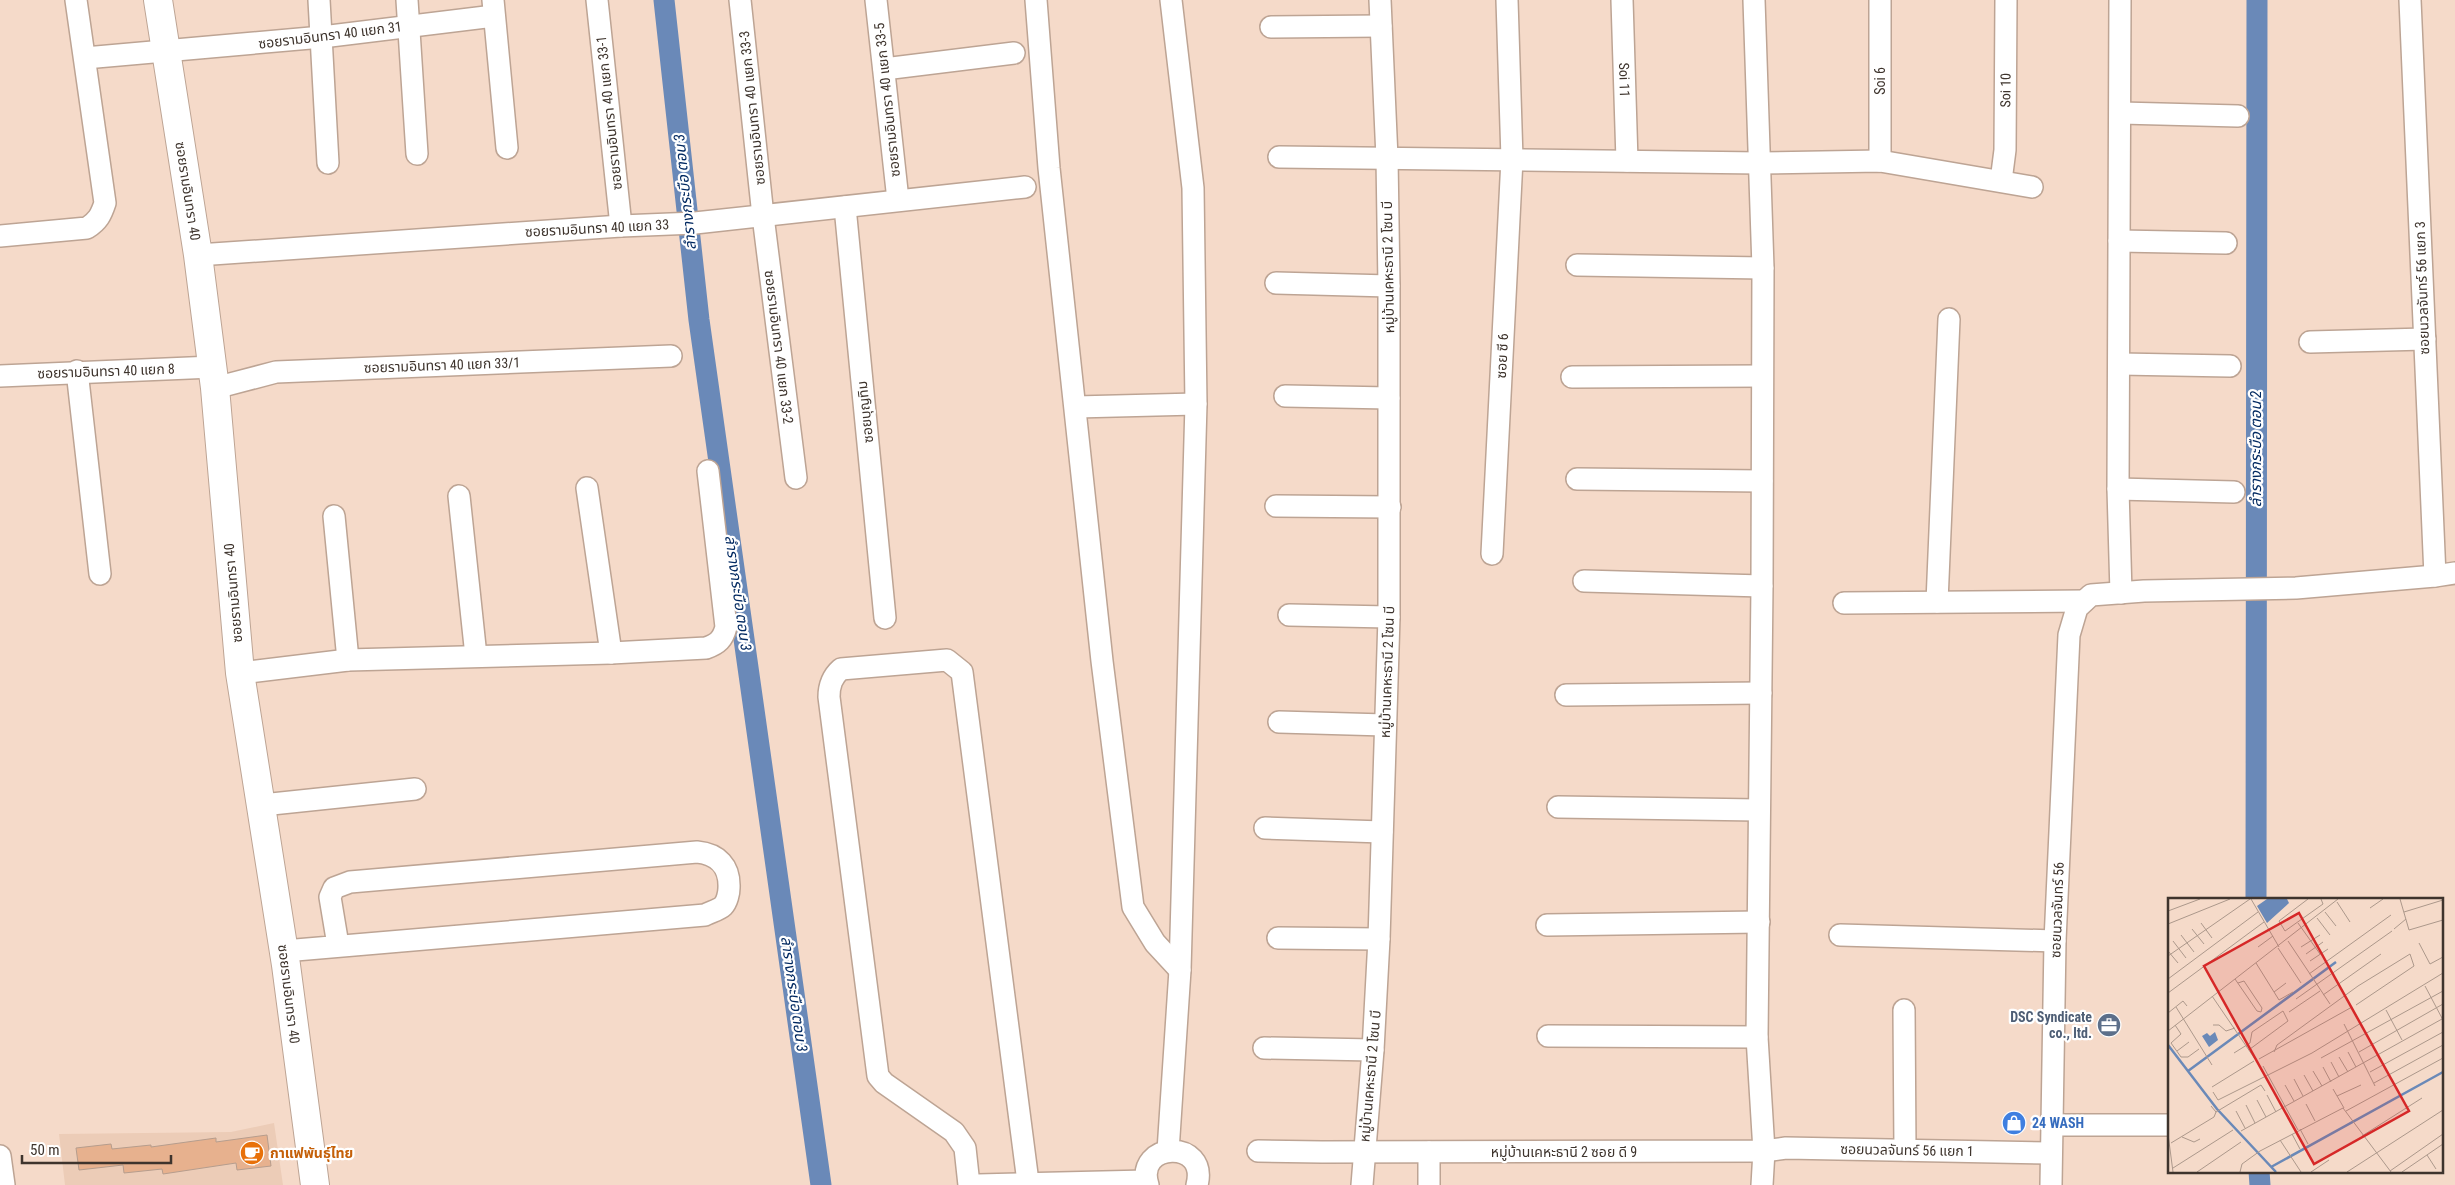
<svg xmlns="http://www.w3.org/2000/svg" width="2455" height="1185" font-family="'Roboto Condensed','Noto Sans Thai',sans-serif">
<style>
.built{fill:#ecccb7}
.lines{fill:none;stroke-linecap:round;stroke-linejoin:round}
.canal{stroke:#6a89b8;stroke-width:21}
.building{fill:#e7b18e;stroke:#b69d8d}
.street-casing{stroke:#bda494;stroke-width:24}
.secondary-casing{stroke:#bda494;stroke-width:30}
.street{stroke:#fff;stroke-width:21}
.secondary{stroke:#fff;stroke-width:28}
.labels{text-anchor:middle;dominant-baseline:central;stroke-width:4.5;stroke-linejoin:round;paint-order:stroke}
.street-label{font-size:14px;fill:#3e342d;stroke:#fff}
.service-label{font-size:14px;font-weight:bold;fill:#4e5e75;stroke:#fff;text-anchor:end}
.shop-label{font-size:14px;font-weight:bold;fill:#366cbe;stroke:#fff;text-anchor:start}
.food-label{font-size:14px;font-weight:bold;fill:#c56008;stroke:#fff;text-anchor:start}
.water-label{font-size:15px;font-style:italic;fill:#002860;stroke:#fff}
.inset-river{fill:none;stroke:#6a89b8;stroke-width:2.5}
.inset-road{fill:none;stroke:#ac988b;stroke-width:1}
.view{fill:#d62828;fill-opacity:0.15;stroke:#d62828;stroke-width:2.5}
.inset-edge{fill:none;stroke:#3e342d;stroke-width:2.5}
</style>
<rect width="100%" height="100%" fill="#f5dac9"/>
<!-- built -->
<path class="built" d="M274 1123 283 1185H65L59 1134 231 1132Z"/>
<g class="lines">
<!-- canal -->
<g class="canal">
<path d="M664 0 699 320 821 1185"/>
<path d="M2256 899 2257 0"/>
<path d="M2259 1171 2260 1185"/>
</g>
</g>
<!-- building -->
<path class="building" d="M267 1135 271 1166 237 1170 236 1163 163 1174 162 1169 124 1173 123 1165 79 1170 76 1148 111 1144 112 1149 151 1145V1147L216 1138V1142Z"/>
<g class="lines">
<!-- street casing -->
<g class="street-casing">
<g id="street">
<path d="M319 0 328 163"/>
<path d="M407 0 417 154"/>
<path d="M493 0 507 148"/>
<path d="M597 0 621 226"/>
<path d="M740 0 763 216 796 478"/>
<path d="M876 0 898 200"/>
<path d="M1036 0 1049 168 1102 661 1133 907 1155 943 1180 970"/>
<path id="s1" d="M1622 0 1627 161"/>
<path d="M1754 0 1763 268 1762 586 1757 1037 1764 1151 1762 1185"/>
<path d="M2120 0 2118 489 2121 593"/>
<path d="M2410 0 2435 576"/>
<path d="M1271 27 1381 26"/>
<path d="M85 58 322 37 494 16"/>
<path d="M884 69 1014 53"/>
<path d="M2121 113 2238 116"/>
<path d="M1279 157 1760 163 1880 161 2032 187"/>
<path d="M1880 161V0"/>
<path id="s2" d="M2001 181 2005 150 2006 0"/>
<path d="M845 207 885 618"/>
<path d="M0 236 87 228C98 221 101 215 105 203L76 0"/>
<path d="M2119 241 2226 243"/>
<path d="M198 255 621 226 695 223 1025 187"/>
<path d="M1577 265 1763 268"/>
<path d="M1276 283 1389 286"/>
<path d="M2310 342 2425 339"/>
<path d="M2120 364 2230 366"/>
<path d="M77 371 100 574"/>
<path d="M0 376 213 367"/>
<path d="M1572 377 1762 376"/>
<path d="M215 388 276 372 671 356"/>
<path d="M1285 396 1389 398"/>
<path d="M1076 407 1196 404"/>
<path d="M1577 479 1762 481"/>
<path d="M587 488 611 653"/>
<path d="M2118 489 2234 492"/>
<path d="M459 496 476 656"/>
<path d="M1276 506 1390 507"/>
<path d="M334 516 348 660"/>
<path d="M1492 554 1512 159 1507 0"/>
<path d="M1584 581 1762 586"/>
<path d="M1937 602 1949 319"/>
<path d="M1844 603 2084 601"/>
<path d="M1289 615 1389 617"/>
<path d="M240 673 348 660 611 653 706 648C718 644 723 639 726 627L708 471"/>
<path d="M1566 695 1761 693"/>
<path d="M1279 722 1385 725"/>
<path d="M262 805 415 789"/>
<path d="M1558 807 1758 810"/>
<path d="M1265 828 1382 832"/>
<path d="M1547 925 1759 922"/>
<path d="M1840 935 2055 941"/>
<path d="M1278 938 1379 939"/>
<path d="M284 951 705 915C710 912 719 910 723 906 727 902 729 893 729 888 730 866 718 854 697 852L350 882 334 888 330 897 338 945"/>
<path d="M1904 1010 1905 1150"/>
<path d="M1548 1036 1757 1037"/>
<path d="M1264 1048 1373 1050"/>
<path d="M2051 1125H2169"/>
<path d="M1168 1151 1180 970 1196 404 1193 188 1171 0"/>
<path d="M1258 1151 1322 1152 1764 1151 1786 1148 2050 1153"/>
<path d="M0 1156 4 1185"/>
<path d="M969 1185 965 1148 954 1132 884 1083 878 1076 829 697C829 685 832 677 841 669L947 660 962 672 1028 1182"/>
<path d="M978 1185 1146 1181"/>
<path d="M1148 1185C1134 1142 1209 1138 1197 1185"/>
<path d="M1362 1185 1373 1050 1379 939 1389 617V286L1387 158 1380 0"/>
<path d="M1429 1185V1152"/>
<path d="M2051 1185 2055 941 2069 635 2077 608 2091 595 2144 591 2296 588 2435 576 2455 573"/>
</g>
</g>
<!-- secondary casing -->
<g class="secondary-casing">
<path id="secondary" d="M158 0 198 255 215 388 240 673 286 965 315 1185"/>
</g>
<!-- street -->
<use href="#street" class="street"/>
<!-- secondary -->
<use href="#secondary" class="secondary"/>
</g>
<!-- icons -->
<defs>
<g id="office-disc" transform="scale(1.25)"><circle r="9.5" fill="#5c6f8a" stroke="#fff"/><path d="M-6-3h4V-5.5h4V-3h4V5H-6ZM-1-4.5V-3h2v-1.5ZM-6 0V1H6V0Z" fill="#fff"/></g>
<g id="shop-disc" transform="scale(1.25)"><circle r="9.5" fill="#3f7fe0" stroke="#fff"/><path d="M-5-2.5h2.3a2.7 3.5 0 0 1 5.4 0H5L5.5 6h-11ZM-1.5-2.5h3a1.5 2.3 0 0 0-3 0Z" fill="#fff"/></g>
<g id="cafe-disc" transform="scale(1.25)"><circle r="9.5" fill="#e8710a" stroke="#fff"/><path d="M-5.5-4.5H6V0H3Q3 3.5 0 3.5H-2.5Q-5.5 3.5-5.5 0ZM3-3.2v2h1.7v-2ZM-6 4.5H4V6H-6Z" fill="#fff"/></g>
</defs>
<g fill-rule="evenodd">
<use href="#office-disc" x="2109" y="1025"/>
<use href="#shop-disc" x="2014" y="1123"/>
<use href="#cafe-disc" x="252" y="1153"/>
</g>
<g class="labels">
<!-- street labels -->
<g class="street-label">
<text transform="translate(330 35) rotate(-7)">ซอยรามอินทรา 40 แยก 31</text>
<text stroke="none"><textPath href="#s1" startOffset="80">Soi 11</textPath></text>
<text transform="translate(1880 81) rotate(-90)">Soi 6</text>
<text stroke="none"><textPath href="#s2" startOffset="91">Soi 10</textPath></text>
<text transform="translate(887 100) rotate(-96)">ซอยรามอินทรา 40 แยก 33-5</text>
<text transform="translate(752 108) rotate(-96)">ซอยรามอินทรา 40 แยก 33-3</text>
<text transform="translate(609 113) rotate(-96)">ซอยรามอินทรา 40 แยก 33-1</text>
<text transform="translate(188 191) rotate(81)">ซอยรามอินทรา 40</text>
<text transform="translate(597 228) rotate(-3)">ซอยรามอินทรา 40 แยก 33</text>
<text transform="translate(1388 267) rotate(-91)">หมู่บ้านเคหะธานี 2 โซน บี</text>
<text transform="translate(2422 288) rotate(-92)">ซอยนวลจันทร์ 56 แยก 3</text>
<text transform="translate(779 347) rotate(83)">ซอยรามอินทรา 40 แยก 33-2</text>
<text transform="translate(1502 356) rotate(-87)">ซอย ซี 6</text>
<text transform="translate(442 365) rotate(-2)">ซอยรามอินทรา 40 แยก 33/1</text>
<text transform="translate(106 371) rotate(-2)">ซอยรามอินทรา 40 แยก 8</text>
<text transform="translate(865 412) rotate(-96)">ซอยบุญทิม</text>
<text transform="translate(233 593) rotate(-95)">ซอยรามอินทรา 40</text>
<text transform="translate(1387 672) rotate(-88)">หมู่บ้านเคหะธานี 2 โซน บี</text>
<text transform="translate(2057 910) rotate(-88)">ซอยนวลจันทร์ 56</text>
<text transform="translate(289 994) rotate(83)">ซอยรามอินทรา 40</text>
<text transform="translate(1370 1076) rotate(-85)">หมู่บ้านเคหะธานี 2 โซน บี</text>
<text transform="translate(1907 1150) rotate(1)">ซอยนวลจันทร์ 56 แยก 1</text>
<text x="1564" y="1152">หมู่บ้านเคหะธานี 2 ซอย ดี 9</text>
</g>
<!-- service labels -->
<g class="service-label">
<text x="2092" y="1017">DSC Syndicate<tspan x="2092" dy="16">co., ltd.</tspan></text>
</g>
<!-- shop labels -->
<g class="shop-label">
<text x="2032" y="1123">24 WASH</text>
</g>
<!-- food labels -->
<g class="food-label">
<text x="270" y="1153">กาแฟพันธุ์ไทย</text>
</g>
<!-- water labels -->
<g class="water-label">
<text transform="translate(685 192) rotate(-96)">ลำรางกระบือ ตอน 3</text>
<text transform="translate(2256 449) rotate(-90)">ลำรางกระบือ ตอน 2</text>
<text transform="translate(738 593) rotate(82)">ลำรางกระบือ ตอน 3</text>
<text transform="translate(794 994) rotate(82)">ลำรางกระบือ ตอน 3</text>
</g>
</g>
<!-- overview -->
<g transform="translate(2168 898)">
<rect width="275" height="275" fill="#f5dac9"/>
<path d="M99 1H119L121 5 99 25 89 8ZM47 134 50 142 41 149 34 138 39 135 42 138Z" fill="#6a89b8"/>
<path class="inset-river" d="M0 147 49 211 108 274M20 173 168 64M103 269 275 174"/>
<path class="inset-road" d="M83 1 111 49M140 1 111 23 117 33 155 6 153 1M232 1 241 32 275 22M169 4 182 24M202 10 215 1M0 13 32 1M157 14 168 28M236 14 275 2M149 20 162 37M33 25 44 40M130 25 152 56M0 26 62 1M24 31 36 46M226 31 238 21M13 37 26 54M5 43 18 60M120 43 162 106M251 45 262 66 275 59M90 49 105 38M133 49 152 37M110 50 133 85M0 53 10 65M138 56 155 44M0 58 82 1M142 63 160 51M88 65 111 102 125 94M141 76 223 17M0 81 90 14M67 81 89 113 93 114 94 110 76 83 70 85M257 88 275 122M106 94 118 85M0 95 96 24M155 97 213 56M44 98 87 161M128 101 224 33M8 109 44 167M218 112 234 142M121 114 152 93M0 115 15 103 19 108M176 126 207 188M7 127 13 136 3 145 13 159H20L31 151M45 127H51L58 133 67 130M0 133 170 1M9 153 21 144M106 154 109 147 190 88 242 56 246 68 188 107M180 154 188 169M191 154 275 106M66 155 82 145 84 134 115 113 120 123 82 151M171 159 180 174M153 160 275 93M91 161 184 109M163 164 171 179M95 168 130 232M155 169 163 184M145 173 154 188M202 174 275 134M136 177 145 193M126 181 135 198M206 185 275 147M117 187 126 203M44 189 86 163M165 191 176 210M45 194 50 202 144 155 275 75M99 197 108 214M169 198 193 187M89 202 98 219M138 206 147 223M78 207 87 225M68 213 77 230M178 213 275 160M48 214 93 187 97 193M132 231 140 246M73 233 274 121M0 236 5 274M124 236 132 251M194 238 254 200M14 239 26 244 32 241M112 242 133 274M3 245 46 219 48 214 43 208M259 257 268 271M5 270 65 232M222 273 275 236M29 274 73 244M72 274 74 266 92 253 175 210 223 274M143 274 161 262M179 274 275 212M234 274 275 246"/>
<path class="view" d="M131 15 241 213 146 266 36 68Z"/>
<rect width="275" height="275" class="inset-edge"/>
</g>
<!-- scale -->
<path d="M22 1155v8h149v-8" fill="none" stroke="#3e342d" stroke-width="2.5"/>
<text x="30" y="1155" font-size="15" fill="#3e342d" stroke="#ffffff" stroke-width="4" paint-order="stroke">50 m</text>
</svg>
